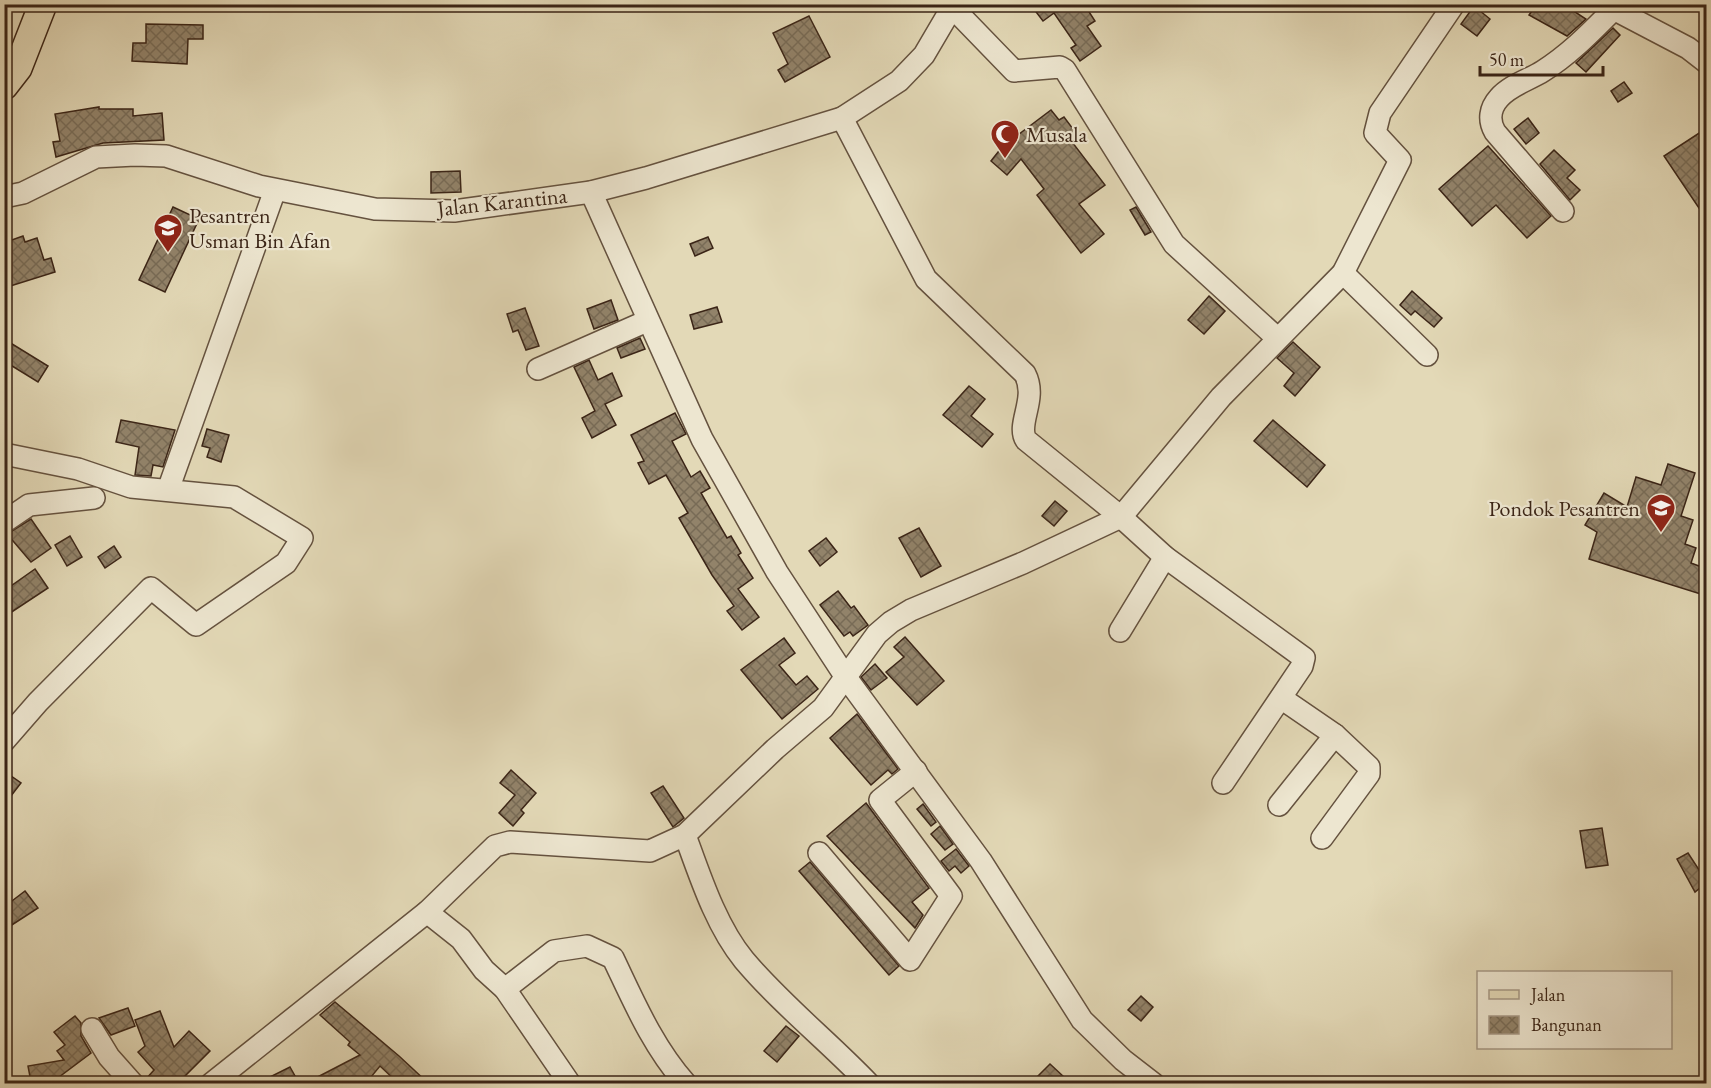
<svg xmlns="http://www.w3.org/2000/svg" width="1711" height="1088" font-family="'EB Garamond',serif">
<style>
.building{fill:url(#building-cross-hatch);stroke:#3b2517;stroke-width:1.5}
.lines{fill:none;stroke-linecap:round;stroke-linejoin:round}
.minor-casing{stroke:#65523f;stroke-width:24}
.major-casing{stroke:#3b2517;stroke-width:30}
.minor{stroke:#ede6d0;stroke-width:21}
.major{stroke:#e3d9b7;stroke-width:27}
.labels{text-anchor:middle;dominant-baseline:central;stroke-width:4.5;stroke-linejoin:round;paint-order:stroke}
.poi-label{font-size:22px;fill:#3b2517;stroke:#ede6d0;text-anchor:start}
.street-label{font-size:22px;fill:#3b2517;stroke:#ede6d0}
</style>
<defs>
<pattern id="building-cross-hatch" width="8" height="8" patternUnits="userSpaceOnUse" patternTransform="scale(1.5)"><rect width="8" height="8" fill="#92836a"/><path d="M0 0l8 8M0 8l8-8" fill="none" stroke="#786b56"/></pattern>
</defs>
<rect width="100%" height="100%" fill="#e3d9b7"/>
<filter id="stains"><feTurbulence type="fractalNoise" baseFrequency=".00333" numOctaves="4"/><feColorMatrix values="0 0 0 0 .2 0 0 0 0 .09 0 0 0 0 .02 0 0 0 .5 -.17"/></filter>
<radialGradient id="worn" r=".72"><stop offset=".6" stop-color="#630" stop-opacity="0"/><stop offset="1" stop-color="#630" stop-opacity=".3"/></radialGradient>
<!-- building -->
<g class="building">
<path d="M1030 4H1084L1095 21 1087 26 1101 46 1080 61 1071 48 1076 45 1054 13 1043 21Z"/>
<path d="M1537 4H1563L1586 19 1567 36 1529 15Z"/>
<path d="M1474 6 1490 19 1477 36 1461 24Z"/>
<path d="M809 16 830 57 785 82 778 70 788 64 773 33Z"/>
<path d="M146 24 203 25V39H188L187 64 132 61 133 43H146Z"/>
<path d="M1613 28 1620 35 1586 72 1576 63Z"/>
<path d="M1624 82 1632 93 1618 102 1611 91Z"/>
<path d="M99 107V109H133V116L162 113 164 140 103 143 56 157 53 142 60 141 55 114Z"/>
<path d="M1051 110 1059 120 1064 117 1079 137 1072 142 1105 185 1079 204 1104 234 1081 253 1037 195 1044 189 1021 159 1007 175 991 161 1002 147Z"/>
<path d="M1528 118 1539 133 1526 144 1514 129Z"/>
<path d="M1707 128V220L1664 156Z"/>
<path d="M1488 146 1551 216 1527 238 1496 205 1472 226 1439 189Z"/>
<path d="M1554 150 1575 170 1567 178 1580 190 1570 200 1540 164Z"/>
<path d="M460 171 461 192 431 193V172Z"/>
<path d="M173 207 199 219 165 292 139 280Z"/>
<path d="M1136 207 1151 232 1145 235 1130 210Z"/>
<path d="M23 236 25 242 37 238 44 260 51 258 55 272 4 288V248L10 246 9 241Z"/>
<path d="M708 237 713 248 695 256 690 244Z"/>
<path d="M1412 291 1442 318 1434 327 1415 311 1411 315 1400 305Z"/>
<path d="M1209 296 1225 311 1204 334 1188 320Z"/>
<path d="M611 300 618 320 594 329 587 309Z"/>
<path d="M717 307 722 322 694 329 690 315Z"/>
<path d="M525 308 539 346 526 350 518 330 513 332 507 314Z"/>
<path d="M640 338 645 349 621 358 617 348Z"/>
<path d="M4 339 48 366 38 382 4 361Z"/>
<path d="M1293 342 1320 367 1295 396 1284 386 1294 373 1277 358Z"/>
<path d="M589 360 598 380 612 373 622 396 605 404 616 425 592 438 582 418 595 411 574 367Z"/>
<path d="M969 386 985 399 971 416 993 434 982 447 943 415Z"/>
<path d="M675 413 686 434 672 441 691 477 700 471 710 488 701 493 727 538 731 536 741 553 738 555 753 578 738 589 759 617 742 630 727 611 734 606 712 575 679 518 688 513 666 475 649 484 638 463 644 461 631 435Z"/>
<path d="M121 420 175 430 163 467 153 465 151 476 135 475 139 447 116 442Z"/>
<path d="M1273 420 1325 465 1307 487 1254 441Z"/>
<path d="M207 429 229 435 221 462 207 457 210 448 202 446Z"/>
<path d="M1668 464 1695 473 1681 516 1693 520 1685 544 1696 548 1691 563 1707 569V596L1589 559 1597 532 1585 525 1604 493 1627 507 1636 477 1661 485Z"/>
<path d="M1055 501 1067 511 1054 526 1042 516Z"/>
<path d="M31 519 51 548 31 562 7 534Z"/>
<path d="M919 528 941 566 921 577 899 538Z"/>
<path d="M70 536 82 557 67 566 55 545Z"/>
<path d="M826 538 837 552 820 566 809 551Z"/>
<path d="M114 546 121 557 105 568 98 557Z"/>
<path d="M35 569 48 588 4 617V591Z"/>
<path d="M838 591 851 608 854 606 868 625 853 636 850 632 844 636 820 605Z"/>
<path d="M905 637 944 681 917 705 886 672 904 657 894 647Z"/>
<path d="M784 638 795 653 779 665 796 685 807 676 818 689 782 719 741 670Z"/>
<path d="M875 664 887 678 871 690 861 677Z"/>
<path d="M857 714 898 769 892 774 888 770 871 785 830 738Z"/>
<path d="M511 770 536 793 521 810 524 813 513 826 499 813 515 795 500 783Z"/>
<path d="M4 771 21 783 4 805Z"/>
<path d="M663 786 684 818 673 827 651 793Z"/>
<path d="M866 803 929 888 912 902 923 915 915 928 827 836Z"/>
<path d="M923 804 936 822 931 826 917 809Z"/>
<path d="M940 826 953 844 945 850 931 834Z"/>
<path d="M1602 828 1608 865 1586 868 1580 831Z"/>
<path d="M956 849 969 866 961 873 955 866 949 871 941 861Z"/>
<path d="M1688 853 1707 882 1695 892 1677 859Z"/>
<path d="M810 862 899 966 889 975 799 871Z"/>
<path d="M25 891 38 908 4 930V907Z"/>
<path d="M1141 996 1153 1007 1141 1021 1128 1010Z"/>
<path d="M335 1002 399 1056 428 1083H398L380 1066 371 1077 359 1083H306L360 1055 348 1045 350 1042 320 1015Z"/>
<path d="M128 1008 135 1026 111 1035 99 1018Z"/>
<path d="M160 1011 174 1047 189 1031 210 1051 178 1083H145V1080L154 1070 138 1052 145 1046 135 1020Z"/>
<path d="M75 1016 81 1023V1036L91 1053 59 1077 31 1082 28 1066 64 1060 57 1051 65 1045 54 1032Z"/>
<path d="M786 1026 799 1036 777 1062 764 1051Z"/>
<path d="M1050 1064 1064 1077 1071 1083H1031Z"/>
<path d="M290 1067 299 1083H258Z"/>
</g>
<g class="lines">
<!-- minor casing -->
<g class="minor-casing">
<g id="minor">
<path d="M1604 4 1688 48 1706 62"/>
<path d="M952 7 1014 71 1060 67 1065 70 1174 244 1277 338"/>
<path d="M842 118 926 279 1025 374C1038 399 1016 424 1026 440L1121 517 1165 557 1304 658 1302 666 1223 783"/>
<path d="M591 192 702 439 777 572 845 676 981 861 1082 1020 1123 1060 1154 1084"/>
<path d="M4 197 23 193 96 157 135 155 166 156 259 186 375 209 454 211 591 192 646 178 842 118 899 81 924 55 954 4"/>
<path d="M1563 211 1495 132C1488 120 1490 108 1499 98 1510 85 1529 80 1543 71 1570 54 1591 32 1614 9"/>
<path d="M1343 273 1427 355"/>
<path d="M538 369 647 321"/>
<path d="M4 454 78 469 131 487 234 497 302 538 286 563 196 625 151 588 38 702 4 741"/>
<path d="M168 490 275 190"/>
<path d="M4 522 29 505 94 498"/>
<path d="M1120 631 1165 557"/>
<path d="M1281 698 1335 735 1369 767V774L1322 838"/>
<path d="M1279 805 1335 735"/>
<path d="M685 835C700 876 716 926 744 960 782 1005 829 1042 869 1084"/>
<path d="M819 853 910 960 951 896 880 800 916 771"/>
<path d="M427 912 461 939 484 970 505 989 570 1084"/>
<path d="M505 989 554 951 587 946 613 958C634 1002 653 1047 686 1084"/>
<path d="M92 1029 109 1057 133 1084"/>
<path d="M211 1084 427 912 495 846 510 842 650 851 685 835 775 749 823 708 877 634 891 622 911 610 1023 563 1121 517 1221 397 1343 273 1400 160 1375 133 1380 113 1454 4"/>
</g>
</g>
<!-- major casing -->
<g class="major-casing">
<path id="major" d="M4 86 18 68 43 4"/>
</g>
<!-- minor -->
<use href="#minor" class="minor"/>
<!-- major -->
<use href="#major" class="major"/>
</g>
<!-- icons -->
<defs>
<g id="mosque-pin" transform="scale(1.5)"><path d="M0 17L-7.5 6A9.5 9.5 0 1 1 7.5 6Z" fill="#8f2418" stroke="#ede6d0"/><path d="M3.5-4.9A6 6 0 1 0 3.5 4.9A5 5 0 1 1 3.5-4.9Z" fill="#fff"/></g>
<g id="school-pin" transform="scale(1.5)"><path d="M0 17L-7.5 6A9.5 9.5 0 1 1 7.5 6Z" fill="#8f2418" stroke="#ede6d0"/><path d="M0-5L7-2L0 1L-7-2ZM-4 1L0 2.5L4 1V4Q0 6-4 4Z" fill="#fff"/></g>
</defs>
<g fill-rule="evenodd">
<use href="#mosque-pin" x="1005" y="134"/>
<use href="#school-pin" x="168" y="228"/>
<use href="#school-pin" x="1661" y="508"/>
</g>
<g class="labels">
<!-- poi labels -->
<g class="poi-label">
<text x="1026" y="134">Musala</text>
<text x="189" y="215">Pesantren<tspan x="189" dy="25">Usman Bin Afan</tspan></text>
<text x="1640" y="508" text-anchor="end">Pondok Pesantren</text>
</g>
<!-- street labels -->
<g class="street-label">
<text transform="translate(502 202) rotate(-6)">Jalan Karantina</text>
</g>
</g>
<!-- margin -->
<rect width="1711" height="1088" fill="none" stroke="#e3d9b7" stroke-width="24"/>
<rect x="6" y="6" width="1699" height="1076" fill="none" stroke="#3b2517" stroke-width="3"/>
<rect x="12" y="12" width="1687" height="1064" fill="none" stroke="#3b2517" stroke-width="1.5"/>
<!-- legend -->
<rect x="1477" y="971" width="195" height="78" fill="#ede6d0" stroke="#a69986" stroke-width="1.5"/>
<rect x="1489" y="990" width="30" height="9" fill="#e3d9b7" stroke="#a69986" stroke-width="1.5"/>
<text x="1531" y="1001" font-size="18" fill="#3b2517">Jalan</text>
<rect x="1489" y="1016" width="30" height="18" fill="url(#building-cross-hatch)" stroke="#a69986" stroke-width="1.5"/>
<text x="1531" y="1031" font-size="18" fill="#3b2517">Bangunan</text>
<!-- scale -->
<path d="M1480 66v9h123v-9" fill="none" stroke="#3b2517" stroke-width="3"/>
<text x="1489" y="66" font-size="18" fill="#3b2517" stroke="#ede6d0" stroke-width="4.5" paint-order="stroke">50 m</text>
<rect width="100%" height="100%" filter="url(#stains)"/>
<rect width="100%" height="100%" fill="url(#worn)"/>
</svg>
